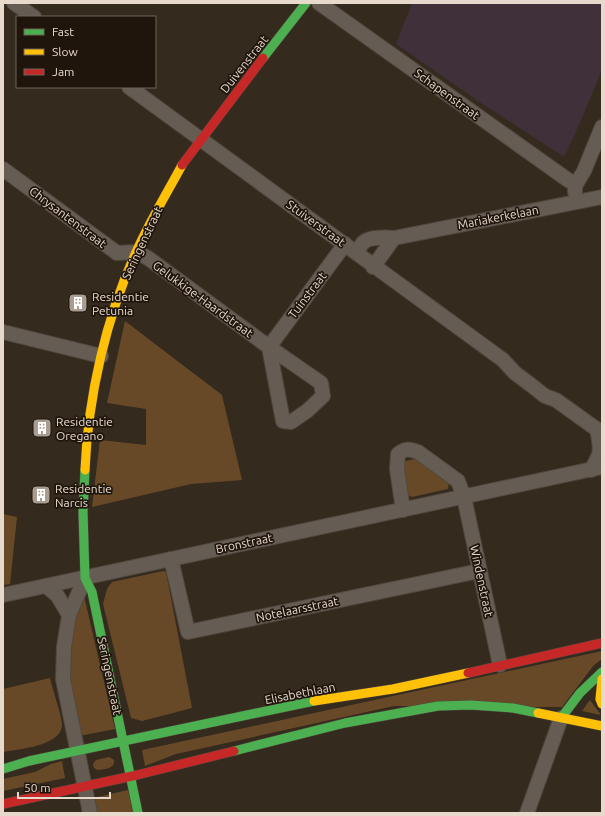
<svg xmlns="http://www.w3.org/2000/svg" width="605" height="816" font-family="Ubuntu,sans-serif">
<style>
.education{fill:#3f3039}
.green{fill:#684927}
.lines{fill:none;stroke-linecap:round;stroke-linejoin:round}
.street-casing{stroke:#50473d;stroke-width:16}
.fast-casing{stroke:#50473d;stroke-width:10}
.slow-casing{stroke:#50473d;stroke-width:10}
.jam-casing{stroke:#50473d;stroke-width:10}
.street{stroke:#655c54;stroke-width:14}
.fast{stroke:#4caf50;stroke-width:9}
.slow{stroke:#ffc107;stroke-width:9}
.jam{stroke:#c62828;stroke-width:9}
.labels{text-anchor:middle;dominant-baseline:central;stroke-width:3.5;stroke-linejoin:round;paint-order:stroke}
.street-label{font-size:12px;fill:#e7dacd;stroke:#1f150c}
.poi-label{font-size:12px;fill:#e7dacd;stroke:#1f150c;text-anchor:start}
</style>
<rect width="100%" height="100%" fill="#352a1e"/>
<!-- education -->
<path class="education" d="M412 3H602V70L576 132 564 157 481 103 396 44Z"/>
<!-- green -->
<g class="green">
<path d="M125 321 222 395 242 480 191 484 92 507 100 440 146 445V409L107 403Z"/>
<path d="M414 459H417L449 483 448 489 412 497 407 495 403 465 406 461Z"/>
<path d="M3 514 17 517 10 584 3 585Z"/>
<path d="M163 571 166 572 192 708 142 721 131 718 103 604 107 589 112 582Z"/>
<path d="M84 596 115 729 79 736 68 671 75 617Z"/>
<path d="M602 651V659L594 665 562 707 394 706 176 754 145 766 142 750Z"/>
<path d="M50 678C52 688 63 719 62 726 60 746 19 749 3 752V689Z"/>
<path d="M590 700 601 715 582 711Z"/>
<path d="M109 757 114 760C115 769 105 769 98 770L94 768 93 764 96 760Z"/>
<path d="M62 761 65 778 3 791V779L35 772 51 764Z"/>
<path d="M128 790 133 813H96L93 798Z"/>
</g>
<g class="lines">
<!-- street casing -->
<g class="street-casing">
<g id="street">
<path d="M14 3 34 17"/>
<path d="M319 3 568 180 576 184"/>
<path d="M129 87 503 360 515 373 531 385 545 396 556 400 602 433"/>
<path d="M3 169 117 253 136 252 148 258 269 347 283 421 291 422 307 411 323 396 321 383 269 347 345 244"/>
<path d="M575 192V186L584 171 602 127"/>
<path d="M357 253C359 249 361 244 364 242 369 237 387 237 394 238L602 197"/>
<path d="M373 267 394 238"/>
<path d="M3 332 101 356"/>
<path d="M591 470C602 452 601 450 597 429"/>
<path d="M403 510 397 469 398 454C405 448 409 449 418 452L458 481 464 497 500 665"/>
<path d="M171 559 188 632 479 571"/>
<path d="M85 578 69 615 64 647 63 679 90 813"/>
<path d="M46 586 57 595 69 615"/>
<path d="M3 595 602 467"/>
<path d="M527 813 561 718"/>
</g>
</g>
<!-- fast casing -->
<g class="fast-casing">
<g id="fast">
<path d="M263 58 306 3"/>
<path d="M85 470 83 512 85 578 92 592 138 813"/>
<path d="M561 718 580 693 602 672"/>
<path d="M234 751 345 723 438 706 471 705 513 708 538 713"/>
<path d="M3 769 29 761 314 701"/>
</g>
</g>
<!-- slow casing -->
<g class="slow-casing">
<g id="slow">
<path d="M85 470C88 397 106 317 137 250 150 221 167 193 182 165"/>
<path d="M602 679 600 699 602 704"/>
<path d="M314 701 393 689 468 673"/>
<path d="M538 713 602 726"/>
</g>
</g>
<!-- jam casing -->
<g class="jam-casing">
<g id="jam">
<path d="M182 165 263 58"/>
<path d="M468 673 602 643"/>
<path d="M3 804 137 775 234 751"/>
</g>
</g>
<!-- street -->
<use href="#street" class="street"/>
<!-- fast -->
<use href="#fast" class="fast"/>
<!-- slow -->
<use href="#slow" class="slow"/>
<!-- jam -->
<use href="#jam" class="jam"/>
</g>
<!-- icons -->
<defs>
<g id="building-square" transform="scale(1)"><rect x="-9" y="-9" width="18" height="18" rx="4" fill="#a99c90" stroke="#1f150c"/><path d="M-4-6H4V6H1V3H-1V6H-4ZM-2.5-4.3h1.7v1.8h-1.7ZM.8-4.3h1.7v1.8H.8ZM-2.5-1h1.7V.8h-1.7ZM.8-1h1.7V.8H.8Z" fill="#fff"/></g>
</defs>
<g fill-rule="evenodd">
<use href="#building-square" x="78" y="303"/>
<use href="#building-square" x="42" y="428"/>
<use href="#building-square" x="41" y="495"/>
</g>
<g class="labels">
<!-- street labels -->
<g class="street-label">
<text transform="translate(244 64) rotate(-52)">Duivenstraat</text>
<text transform="translate(447 94) rotate(36)">Schapenstraat</text>
<text transform="translate(68 217) rotate(37)">Chrysantenstraat</text>
<text transform="translate(498 217) rotate(-11)">Mariakerkelaan</text>
<text transform="translate(316 223) rotate(36)">Stuiverstraat</text>
<text transform="translate(142 243) rotate(-65)">Seringenstraat</text>
<text transform="translate(307 295) rotate(-53)">Tuinstraat</text>
<text transform="translate(203 299) rotate(36)">Gelukkige-Haardstraat</text>
<text transform="translate(244 543) rotate(-12)">Bronstraat</text>
<text transform="translate(482 581) rotate(78)">Windenstraat</text>
<text transform="translate(297 609) rotate(-12)">Notelaarsstraat</text>
<text transform="translate(110 676) rotate(78)">Seringenstraat</text>
<text transform="translate(300 693) rotate(-11)">Elisabethlaan</text>
</g>
<!-- poi labels -->
<g class="poi-label">
<text x="92" y="296">Residentie<tspan x="92" dy="14">Petunia</tspan></text>
<text x="56" y="421">Residentie<tspan x="56" dy="14">Oregano</tspan></text>
<text x="55" y="488">Residentie<tspan x="55" dy="14">Narcis</tspan></text>
</g>
</g>
<!-- border -->
<rect width="605" height="816" fill="none" stroke="#e7dacd" stroke-width="8"/>
<!-- legend -->
<rect x="16" y="16" width="140" height="72" fill="#1f150c" stroke="#6f6459"/>
<rect x="24" y="29" width="20" height="6" fill="#4caf50" stroke="#6f6459"/>
<text x="52" y="36" font-size="12" fill="#e7dacd">Fast</text>
<rect x="24" y="49" width="20" height="6" fill="#ffc107" stroke="#6f6459"/>
<text x="52" y="56" font-size="12" fill="#e7dacd">Slow</text>
<rect x="24" y="69" width="20" height="6" fill="#c62828" stroke="#6f6459"/>
<text x="52" y="76" font-size="12" fill="#e7dacd">Jam</text>
<!-- scale -->
<path d="M18 792v6h92v-6" fill="none" stroke="#e7dacd" stroke-width="2"/>
<text x="24" y="792" font-size="12" fill="#e7dacd" stroke="#1f150c" stroke-width="3" paint-order="stroke">50 m</text>
</svg>
